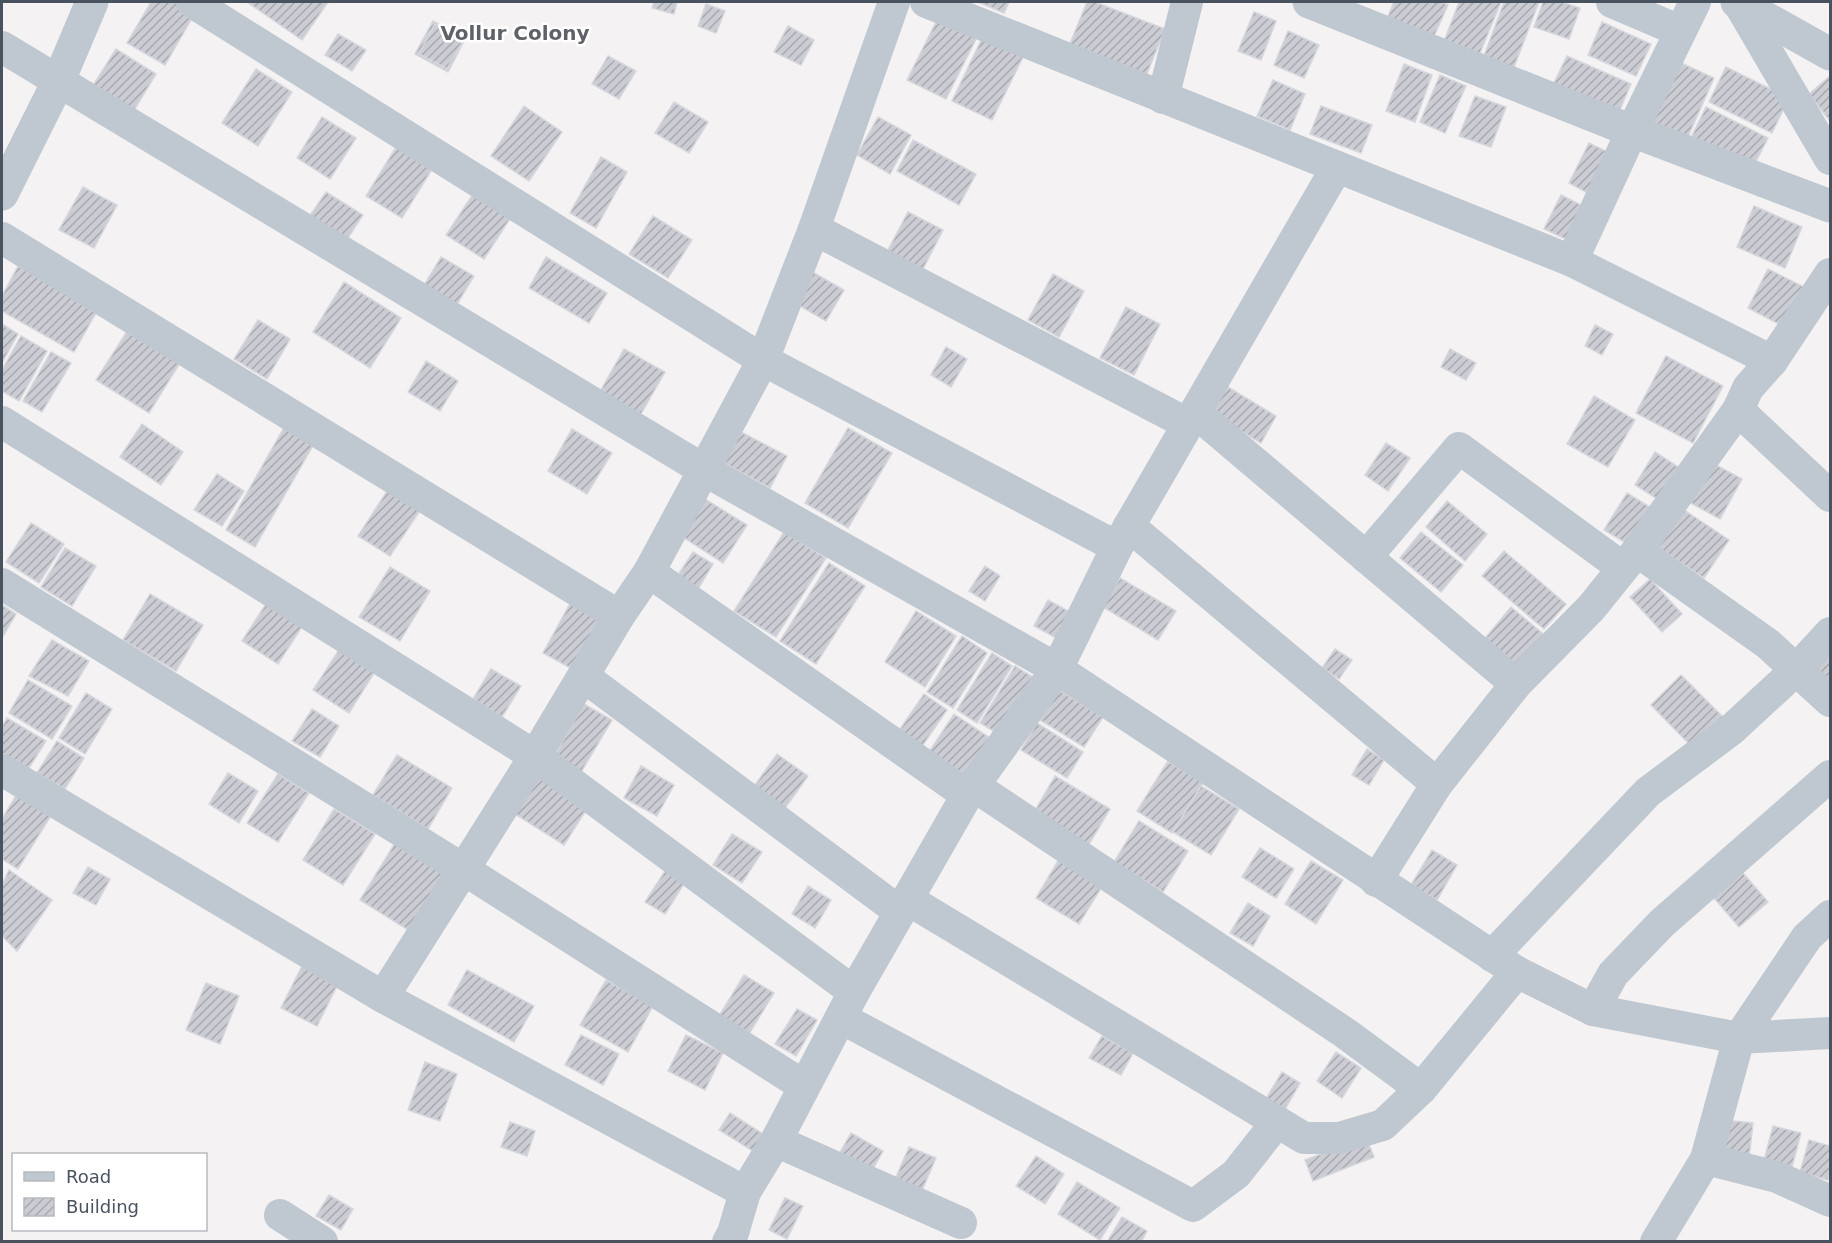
<svg xmlns="http://www.w3.org/2000/svg" width="1832" height="1243" font-family="'DejaVu Sans',sans-serif">
<style>
.building{fill:url(#building-hatch);stroke:#d6d7dd;stroke-width:1.5}
.lines{fill:none;stroke-linecap:round;stroke-linejoin:round}
.minor{stroke:#bfc8d1;stroke-width:32}
.tertiary{stroke:#bfc8d1;stroke-width:33}
.labels{text-anchor:middle;dominant-baseline:central;stroke-width:5;stroke-linejoin:round;paint-order:stroke}
.quarter-label{font-size:20px;font-weight:bold;fill:#5e6167;stroke:#fff}
</style>
<defs>
<pattern id="building-hatch" width="6" height="6" patternUnits="userSpaceOnUse" patternTransform="scale(1.5)"><rect width="6" height="6" fill="#cccdd4"/><path d="M-1 1l2-2M0 6l6-6M5 7l2-2" fill="none" stroke="#a8a9af"/></pattern>
</defs>
<rect width="100%" height="100%" fill="#f4f2f2"/>
<!-- building -->
<g class="building">
<path d="M151 2H175L195 13 165 65 127 43Z"/>
<path d="M247 2H328L302 40Z"/>
<path d="M654 2H677L674 14 652 8Z"/>
<path d="M978 2H1009L1004 13Z"/>
<path d="M1087 2H1095L1165 29 1146 76 1069 46Z"/>
<path d="M1394 2H1441L1448 5 1431 43 1385 23Z"/>
<path d="M1459 2H1501L1478 58 1443 44Z"/>
<path d="M1504 2H1539L1511 75 1481 64Z"/>
<path d="M1543 2H1561L1580 8 1569 39 1534 27Z"/>
<path d="M706 4 725 11 716 33 698 26Z"/>
<path d="M1254 12 1276 21 1261 60 1238 51Z"/>
<path d="M940 14 979 33 946 99 907 80Z"/>
<path d="M433 21 465 39 448 72 415 54Z"/>
<path d="M1602 22 1651 44 1636 76 1588 55Z"/>
<path d="M435 24 464 39 447 69 419 54Z"/>
<path d="M788 26 814 40 801 65 774 52Z"/>
<path d="M1288 31 1319 45 1304 78 1274 65Z"/>
<path d="M985 32 1026 51 992 120 952 101Z"/>
<path d="M338 34 366 50 352 71 325 55Z"/>
<path d="M116 49 156 74 133 112 92 87Z"/>
<path d="M608 56 636 71 619 99 592 84Z"/>
<path d="M1567 56 1631 84 1618 114 1553 85Z"/>
<path d="M1677 61 1714 78 1687 139 1650 123Z"/>
<path d="M1404 64 1432 75 1415 122 1386 111Z"/>
<path d="M1726 67 1789 98 1772 133 1709 102Z"/>
<path d="M256 69 292 92 258 146 222 123Z"/>
<path d="M1440 75 1466 86 1445 133 1420 122Z"/>
<path d="M1830 76V121L1809 94Z"/>
<path d="M1273 80 1305 94 1290 130 1257 116Z"/>
<path d="M1475 96 1506 107 1491 147 1459 136Z"/>
<path d="M674 102 708 122 689 153 655 133Z"/>
<path d="M524 106 562 132 529 181 491 156Z"/>
<path d="M1321 106 1372 125 1361 153 1310 134Z"/>
<path d="M1706 107 1768 138 1751 171 1690 140Z"/>
<path d="M322 117 356 138 330 179 297 158Z"/>
<path d="M878 117 911 135 890 174 857 155Z"/>
<path d="M913 140 976 174 959 205 897 171Z"/>
<path d="M1589 143 1616 156 1595 197 1569 183Z"/>
<path d="M398 144 434 166 402 218 366 196Z"/>
<path d="M601 157 627 172 596 228 570 213Z"/>
<path d="M83 187 117 205 94 248 59 230Z"/>
<path d="M475 191 513 214 484 259 446 235Z"/>
<path d="M326 192 363 215 344 244 307 220Z"/>
<path d="M1561 195 1589 209 1572 242 1544 229Z"/>
<path d="M1754 206 1802 227 1785 268 1737 247Z"/>
<path d="M908 212 943 230 922 271 887 252Z"/>
<path d="M653 216 692 240 668 278 629 254Z"/>
<path d="M441 257 474 276 453 311 420 292Z"/>
<path d="M546 257 607 293 589 323 529 288Z"/>
<path d="M18 266 97 311 74 352 2 311V296Z"/>
<path d="M1768 269 1810 290 1790 330 1748 308Z"/>
<path d="M809 270 844 290 826 321 791 301Z"/>
<path d="M1053 274 1084 291 1059 337 1028 320Z"/>
<path d="M344 282 401 318 370 368 313 332Z"/>
<path d="M1126 307 1160 324 1134 375 1100 358Z"/>
<path d="M258 320 290 339 267 379 234 359Z"/>
<path d="M2 324 18 334 2 363Z"/>
<path d="M131 325 183 358 149 413 96 380Z"/>
<path d="M1595 325 1613 334 1602 355 1585 346Z"/>
<path d="M21 336 47 351 19 401 2 391V370Z"/>
<path d="M946 347 967 359 951 387 931 375Z"/>
<path d="M624 349 665 372 638 419 597 397Z"/>
<path d="M1450 349 1476 363 1466 380 1441 367Z"/>
<path d="M51 352 71 363 42 412 23 401Z"/>
<path d="M1666 356 1723 386 1693 443 1636 413Z"/>
<path d="M426 361 458 381 440 411 408 392Z"/>
<path d="M1218 381 1276 416 1261 443 1202 408Z"/>
<path d="M1594 396 1635 420 1608 467 1567 444Z"/>
<path d="M142 424 183 452 161 485 120 457Z"/>
<path d="M286 424 315 442 255 547 226 530Z"/>
<path d="M848 428 892 453 848 528 805 503Z"/>
<path d="M572 429 612 453 587 494 548 471Z"/>
<path d="M741 432 787 456 770 488 724 463Z"/>
<path d="M1386 443 1410 458 1388 491 1365 475Z"/>
<path d="M1655 452 1683 470 1662 502 1635 485Z"/>
<path d="M1707 460 1742 479 1720 519 1685 500Z"/>
<path d="M217 474 244 491 222 526 194 510Z"/>
<path d="M389 488 421 509 390 556 358 536Z"/>
<path d="M1627 493 1653 509 1631 546 1604 530Z"/>
<path d="M705 499 747 525 723 563 681 536Z"/>
<path d="M1447 501 1487 534 1465 561 1426 527Z"/>
<path d="M1681 508 1729 540 1704 578 1656 546Z"/>
<path d="M31 523 64 544 39 583 6 562Z"/>
<path d="M784 532 826 558 776 637 734 611Z"/>
<path d="M1421 532 1463 565 1441 592 1400 558Z"/>
<path d="M65 548 96 566 72 606 41 587Z"/>
<path d="M1504 551 1566 604 1544 629 1482 576Z"/>
<path d="M693 552 713 564 697 591 676 578Z"/>
<path d="M829 563 865 586 816 664 780 641Z"/>
<path d="M985 566 1000 576 985 601 969 591Z"/>
<path d="M390 567 430 591 400 641 359 617Z"/>
<path d="M1120 578 1176 611 1158 640 1103 607Z"/>
<path d="M1650 579 1682 614 1662 632 1630 597Z"/>
<path d="M150 594 203 625 176 671 123 640Z"/>
<path d="M271 596 307 619 278 664 242 641Z"/>
<path d="M573 598 605 616 574 670 543 653Z"/>
<path d="M1048 600 1072 613 1058 639 1034 626Z"/>
<path d="M2 605 16 614 2 638Z"/>
<path d="M1511 607 1547 637 1517 672 1482 642Z"/>
<path d="M916 611 956 636 925 687 885 662Z"/>
<path d="M962 636 987 653 953 708 927 692Z"/>
<path d="M346 639 381 662 349 713 313 690Z"/>
<path d="M52 640 89 661 68 696 29 676Z"/>
<path d="M1335 649 1352 660 1339 679 1322 668Z"/>
<path d="M992 653 1012 666 977 723 957 710Z"/>
<path d="M1830 655V686L1815 670Z"/>
<path d="M1015 666 1036 679 1000 735 980 723Z"/>
<path d="M491 669 521 686 502 717 473 699Z"/>
<path d="M1681 675 1725 719 1694 749 1651 705Z"/>
<path d="M28 680 72 706 52 739 9 713Z"/>
<path d="M1059 690 1103 717 1084 747 1040 720Z"/>
<path d="M86 693 112 709 85 754 59 738Z"/>
<path d="M924 694 947 710 921 748 898 732Z"/>
<path d="M584 704 612 720 580 774 553 758Z"/>
<path d="M312 709 339 726 320 757 292 741Z"/>
<path d="M954 714 996 742 971 779 929 752Z"/>
<path d="M7 718 46 741 29 768 2 753V727Z"/>
<path d="M1037 723 1083 752 1067 778 1021 750Z"/>
<path d="M57 741 84 758 65 789 37 773Z"/>
<path d="M1367 749 1384 760 1369 785 1352 775Z"/>
<path d="M777 754 808 776 781 814 750 792Z"/>
<path d="M397 755 452 788 428 829 373 795Z"/>
<path d="M1168 761 1203 783 1172 833 1137 811Z"/>
<path d="M641 766 674 785 657 816 624 798Z"/>
<path d="M228 773 258 791 239 823 209 804Z"/>
<path d="M539 773 590 804 564 845 515 814Z"/>
<path d="M278 774 309 793 278 842 247 823Z"/>
<path d="M1055 776 1110 809 1088 846 1033 814Z"/>
<path d="M1201 786 1239 809 1211 855 1173 832Z"/>
<path d="M21 787 55 809 18 869 2 859V819Z"/>
<path d="M334 809 375 834 343 885 303 860Z"/>
<path d="M1139 821 1188 851 1163 892 1114 862Z"/>
<path d="M732 834 762 852 742 883 713 865Z"/>
<path d="M395 843 447 875 413 933 360 900Z"/>
<path d="M1260 848 1294 869 1276 898 1242 877Z"/>
<path d="M1432 850 1457 865 1437 900 1411 885Z"/>
<path d="M1062 854 1106 880 1079 924 1036 898Z"/>
<path d="M1311 861 1343 880 1316 924 1285 904Z"/>
<path d="M88 867 110 879 96 905 73 893Z"/>
<path d="M9 870 52 900 17 951 2 936V885Z"/>
<path d="M665 871 684 884 665 914 645 902Z"/>
<path d="M1743 873 1768 902 1739 927 1713 897Z"/>
<path d="M808 886 831 900 815 928 792 914Z"/>
<path d="M1248 903 1270 916 1253 946 1230 933Z"/>
<path d="M303 964 339 982 317 1026 281 1008Z"/>
<path d="M467 970 534 1006 514 1042 448 1005Z"/>
<path d="M744 975 774 993 749 1034 719 1016Z"/>
<path d="M606 980 653 1006 628 1052 580 1025Z"/>
<path d="M206 983 239 996 220 1044 186 1030Z"/>
<path d="M797 1009 817 1020 796 1056 775 1044Z"/>
<path d="M581 1035 619 1054 603 1085 565 1065Z"/>
<path d="M686 1035 723 1053 705 1090 668 1071Z"/>
<path d="M1102 1036 1133 1053 1121 1075 1089 1058Z"/>
<path d="M1336 1052 1361 1068 1342 1098 1317 1081Z"/>
<path d="M425 1062 457 1074 440 1121 408 1110Z"/>
<path d="M1282 1072 1300 1083 1283 1113 1264 1102Z"/>
<path d="M730 1113 766 1136 756 1153 719 1130Z"/>
<path d="M1723 1120 1753 1123 1749 1159 1718 1155Z"/>
<path d="M510 1122 535 1131 527 1156 501 1147Z"/>
<path d="M1773 1126 1801 1133 1792 1167 1764 1160Z"/>
<path d="M851 1133 883 1151 870 1174 838 1156Z"/>
<path d="M1366 1137 1374 1157 1313 1181 1305 1160Z"/>
<path d="M1809 1140 1830 1146V1172L1828 1180 1800 1172Z"/>
<path d="M909 1147 936 1158 920 1195 893 1184Z"/>
<path d="M1036 1156 1064 1174 1045 1204 1016 1186Z"/>
<path d="M1077 1182 1120 1208 1100 1240 1058 1214Z"/>
<path d="M329 1195 353 1209 341 1230 316 1216Z"/>
<path d="M785 1198 803 1206 787 1239 769 1230Z"/>
<path d="M1122 1217 1147 1231 1141 1242H1107Z"/>
</g>
<g class="lines">
<!-- minor -->
<g class="minor">
<path d="M192 2 763 360 814 229 894 2"/>
<path d="M926 2 1572 261 1772 361 1748 388 1738 410 1637 551 1591 608 1516 684 1437 784 1376 881"/>
<path d="M1612 2 1680 31"/>
<path d="M1738 2 1830 159"/>
<path d="M2 47 704 470 1057 669 1517 972 1593 1010 1739 1038 1830 1033"/>
<path d="M1163 98 1187 2"/>
<path d="M814 229 1188 424"/>
<path d="M2 238 619 616"/>
<path d="M1572 261 1632 131 1695 2"/>
<path d="M1772 361 1830 274"/>
<path d="M1738 410 1830 496"/>
<path d="M1195 412 1516 684"/>
<path d="M2 422 535 756 854 992"/>
<path d="M1129 526 1437 784"/>
<path d="M1637 551 1768 644 1830 701"/>
<path d="M1366 557 1459 448 1623 568"/>
<path d="M649 572 967 795"/>
<path d="M2 584 463 869 804 1086"/>
<path d="M583 676 900 912"/>
<path d="M2 770 383 997 745 1192"/>
<path d="M974 786 1345 1033 1421 1089"/>
<path d="M907 899 1304 1138H1339L1383 1125 1421 1089 1517 972"/>
<path d="M1492 956 1648 792 1731 730 1796 670 1830 633"/>
<path d="M383 997 535 756 619 616 649 572 763 360 1117 547"/>
<path d="M1593 1010 1613 974 1662 923 1830 776"/>
<path d="M841 1018 1193 1206 1236 1174 1277 1122"/>
<path d="M776 1141 961 1223"/>
<path d="M1706 1159 1777 1177 1830 1201"/>
<path d="M280 1215 322 1242"/>
<path d="M728 1242 733 1233 745 1192 776 1141 854 992 900 912 967 795 1057 669 1117 547 1337 167"/>
<path d="M1656 1242 1706 1159 1739 1038 1807 937 1830 916"/>
</g>
<!-- tertiary -->
<g class="tertiary">
<path d="M1309 2 1632 131 1830 206"/>
<path d="M1737 2 1830 54"/>
<path d="M2 194 59 80 92 2"/>
</g>
</g>
<g class="labels">
<!-- quarter labels -->
<g class="quarter-label">
<text x="515" y="33">Vollur Colony</text>
</g>
</g>
<!-- border -->
<rect width="1832" height="1243" fill="none" stroke="#495360" stroke-width="6"/>
<!-- legend -->
<rect x="12" y="1153" width="195" height="78" fill="#ffffff" stroke="#b6babf" stroke-width="1.5"/>
<rect x="24" y="1172" width="30" height="9" fill="#bfc8d1" stroke="#b6babf" stroke-width="1.5"/>
<text x="66" y="1183" font-size="18" fill="#495360">Road</text>
<rect x="24" y="1198" width="30" height="18" fill="url(#building-hatch)" stroke="#b6babf" stroke-width="1.5"/>
<text x="66" y="1213" font-size="18" fill="#495360">Building</text>
</svg>
